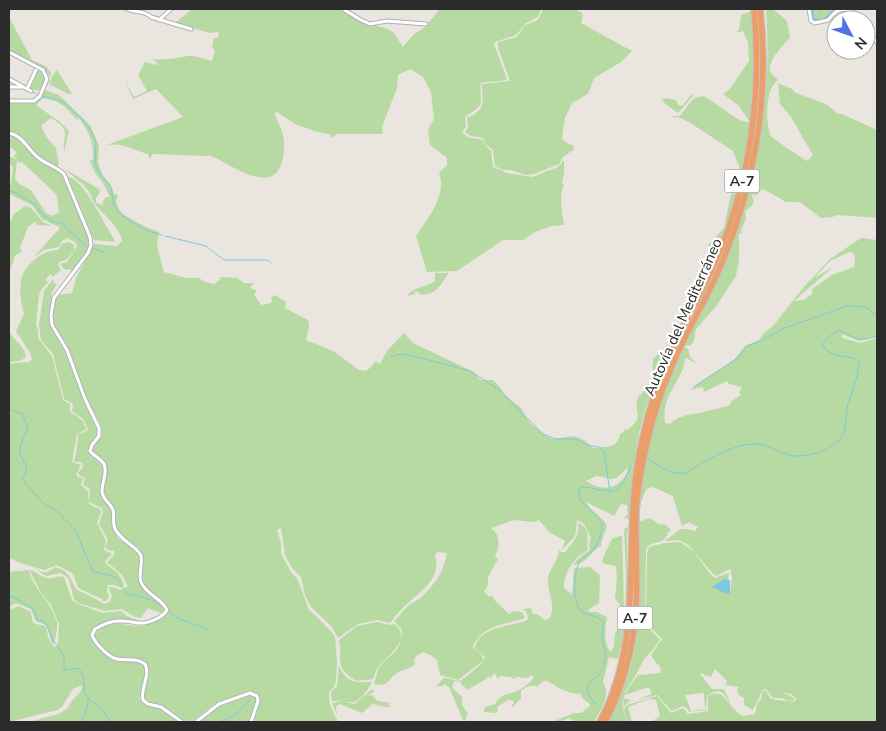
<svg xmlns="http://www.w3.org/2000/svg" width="886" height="731" font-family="'Nunito Sans',sans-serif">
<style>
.green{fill:#b6daa2;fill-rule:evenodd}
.water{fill:#7fc8e0}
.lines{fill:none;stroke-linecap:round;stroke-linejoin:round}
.stream{stroke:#7fc8e0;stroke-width:1}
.canal{stroke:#7fc8e0;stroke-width:2.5}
.minor-casing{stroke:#afb1b9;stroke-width:5}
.highway-casing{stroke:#c4c4c4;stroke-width:8}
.minor{stroke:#fff;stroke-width:3}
.highway{stroke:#ea9f6a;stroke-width:5.5}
.labels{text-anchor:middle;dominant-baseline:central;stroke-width:4.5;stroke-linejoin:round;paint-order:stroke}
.shield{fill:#fff;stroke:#6b6b6b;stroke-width:1}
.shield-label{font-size:14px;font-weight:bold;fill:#2b2b2b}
.street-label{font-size:15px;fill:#2b2b2b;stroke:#fff}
</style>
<rect width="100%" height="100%" fill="#ebe5df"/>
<!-- green -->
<g class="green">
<path d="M192 9H341L359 21 388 29 394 33 403 47 413 35 425 27 440 9H541L538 17 526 23 516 35 495 42 494 44 507 79C500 83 490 80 481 83 478 106 489 101 465 117L466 127 462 132 467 137 483 140 486 146 491 151 493 167 507 173 532 177 558 167 564 160V174L562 183 564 185C559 195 562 214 564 225L552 226 535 232 523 240H503L457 271 427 272 416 236C427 220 448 194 439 173L447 165V158L430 145 428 129 434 119 431 92 423 77 410 69 398 75 397 88 382 127 383 134H337L331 138 330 134 317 132 295 124 277 112 275 113C276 120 282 127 283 135 285 144 284 153 282 162 272 198 228 162 209 155L206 156 154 154 151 156 150 160 148 154C133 150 119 141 104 146L183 117 156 89 133 99 125 81 134 97 147 91 138 75 145 62 156 65 157 63 152 59C165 60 177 58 188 56 196 55 205 60 212 61L215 51 212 46 214 38H217L219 35 218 32 210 33 175 23Z"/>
<path d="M543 9C555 9 574 5 583 14L581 23 632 51 621 62 594 78 588 94 572 103 565 118 562 138 564 141 574 146 573 150 563 157 559 164 534 174 526 175 511 170H502L495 166 493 150 486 145 483 138 471 136 465 132 468 128 467 118C487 110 482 101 482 84L510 81 498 48V42L517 37 525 25 538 20Z"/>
<path d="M766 9 774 10 787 21 790 37C782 48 769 57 770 72L778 80C765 89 765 123 771 136 773 139 801 157 807 161L813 155 791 117 780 104 778 83 792 89 796 93 826 104 838 114H842L877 130V218L838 215 832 217 821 218 800 202H786L769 192 762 189 756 196 753 194 752 197 754 200 752 206 745 211 746 219 741 230 742 233 739 234V260L736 276 717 305 697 328C693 334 697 340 690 346L685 345C700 314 716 284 729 252 760 176 772 91 766 9Z"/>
<path d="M810 9H841L835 10 826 20 817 21 811 18Z"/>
<path d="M751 11 755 59 753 62C753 107 747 145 738 189L734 183 739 175V166L733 151 689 122 678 117 673 118V116H680L693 99 702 96C717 101 735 123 750 122L739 106 723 94 730 89 749 61 748 42 743 31 735 33 739 30 741 15Z"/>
<path d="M9 17 32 60 47 67 51 73 50 78C44 60 19 62 9 48Z"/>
<path d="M37 70C47 75 45 85 38 91L28 87Z"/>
<path d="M57 70 72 94H68L49 84 53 75Z"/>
<path d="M45 90 59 95 90 125 99 146 98 162 102 175 111 185 114 194 118 195 116 202C118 206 119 210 122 213 127 218 152 230 159 232L157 246 164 272 186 278H200L202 281 214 284 221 279 219 277 237 278 244 283H254L250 288 257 291 254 294 261 305 271 303 272 300 271 297 275 295 284 301H286L285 308 308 320 309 326 306 340 333 351 359 370C369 373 371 366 376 361L380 364 387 351 404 333 413 343 474 372 480 380H493L500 387 505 395 521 408 529 422 545 435 552 439 574 436 584 440 593 448C606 446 618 449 620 434L624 432 625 429 627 430C647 416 632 412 638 398 640 394 645 391 648 386 654 377 652 369 653 359L667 345 670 346C658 374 645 403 639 434 633 461 631 490 629 519L624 518 628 514 627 505 621 504 614 516 586 502C591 512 604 517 607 526L601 543 602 545C592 550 586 565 573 565L578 559 590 550 589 544 591 538 584 524 577 520 575 536 562 550 565 541 549 532 539 520 533 522 514 520 491 528C501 536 500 545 495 556L498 559 488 577V585L484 592 490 597 492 595 496 602 509 614 513 611 522 612 525 618C505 625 484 624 473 646L474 649 480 653 484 660 458 680 440 675 437 660 430 655 423 652 416 656 414 660 415 664C410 669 403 669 397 673 387 680 389 687 374 684 376 679 377 670 380 666 393 652 401 652 402 630L394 621C400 616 402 611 408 606 411 603 414 602 418 600 433 588 444 572 447 553L437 552 435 556C442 578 421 591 407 604 401 609 395 616 391 622L389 623 378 620 358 624 338 638 331 626 311 607 305 595 301 577 292 568 285 555 281 528 277 530 281 543V554L291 572 298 580 309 610 319 619 335 636 337 663 336 679 335 685 329 693 330 705 338 722H252C256 713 267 695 251 692L214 704 192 722 182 720 167 708 145 700C141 689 153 676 148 665 142 650 107 670 94 634 116 613 126 630 146 625 155 623 162 616 168 610L167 606 146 588 141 574 142 554 138 547 122 538 115 526 113 507 103 492 107 464 92 450 102 432 100 424 84 392 71 355 54 324 53 319 55 301 58 295 72 293 76 278 94 244 117 246 122 241C121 228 103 215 95 204 92 200 91 194 88 190 81 182 72 176 65 169L99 189 100 192 96 198V203L103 205V201L106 197H110L103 183 95 173 90 161 93 159C94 142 89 132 79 118L77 120C65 106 61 101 43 98L36 105 60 122 69 131 64 152C62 135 73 131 51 118L41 126 47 138 56 148 59 164 57 167 39 157 22 137 9 131V102C26 102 35 106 45 90ZM627 468 628 471C618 490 604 492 586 481L596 476 611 479 617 478Z"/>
<path d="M692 94 693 96 678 113 664 103 661 96 663 99 666 98 676 100 678 105 682 106Z"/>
<path d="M9 135 15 136 38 159 55 169 64 178 89 240 87 252 73 270 64 269 60 264 67 262 77 246 75 242 67 238 62 241 59 247 44 250 34 257 56 232 59 230V227L42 219 32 205 9 194 13 168 11 165 9 164V156L17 160 14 156 17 153 13 149 9 147ZM17 160 19 163 22 162 57 195 59 212 52 216 46 213 31 190 19 184 15 178Z"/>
<path d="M68 177C83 177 105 227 115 240L114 242 94 240Z"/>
<path d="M736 193C724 239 703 282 681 324L686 303 697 289 703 271 710 263 711 253 713 251 708 245 724 228 731 194Z"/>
<path d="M25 206 31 208 43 222 52 226 38 225 35 222 28 227 20 248 22 251 15 256 9 274V225L14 214Z"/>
<path d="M861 238 877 240V336L860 341 841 334 843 338 860 343 877 338V722H651L660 716 656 700 649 699 628 707 632 722H626L624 710 627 705 657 696 671 713 683 708 688 714 708 711V696C726 686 727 708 743 716L755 714 757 704 761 699 763 690 766 691 771 699C776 700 791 702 795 701L796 698 791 694 782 692 794 698V700L789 701 782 698H773L766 689H763L753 710 744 705V698L739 695 737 690 739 687 725 685 727 681 715 669 711 677 705 675 702 673 700 674 712 689H724L731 704 724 694 719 691C701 694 710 699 705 710L689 712 687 708 683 706 672 711 657 695 628 702 623 708 624 699H629L631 702 652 694 649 687 625 695 629 687 638 675 661 673 660 666 657 664 651 655 662 639 647 624 646 621 647 553 649 547 664 543 680 542 693 551 711 575 715 578 729 573 728 579 725 578 730 593 732 577 730 569 717 576 714 575 688 545 679 540 665 541 667 539C673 536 677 530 682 529 687 528 690 531 695 531L698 527 689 522 682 526 673 496 653 487 646 489 641 502 639 518C643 459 658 402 684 348H688L690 357 697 364 686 358C683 363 685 364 683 369 674 389 662 399 665 423L670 424C680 415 687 415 700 413 709 411 718 408 728 406L731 403 730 402 741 395 739 393 742 387 729 384 727 381 704 392 703 387 689 390 734 360 745 346 759 340 763 334 773 326 803 288 830 259ZM850 252 853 253 855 257 854 267 832 275 812 289V294L804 300 794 301 833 267 814 278 830 261ZM704 693 705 709 691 711 685 695Z"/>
<path d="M69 242 74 245V251L66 260 61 261 58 264 61 270 52 277 51 273 46 279 47 282 51 279 41 290 39 295 36 325 38 330V338L52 356 63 400 70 404V412L82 420 87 429 77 434 72 462 81 465 76 475 78 477 83 478 81 485 88 491 89 504 100 509 101 512 97 523 106 541 104 550 112 554 105 561 106 564 118 573 124 584 122 588 114 585H108L107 591 109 597 106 601H103L102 599 78 588 74 576 72 573 57 565 44 570C31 566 21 564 9 558V364L26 362 28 363 32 359 30 353 16 331 24 314C21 303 19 292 21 280 24 265 44 249 58 250L63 243Z"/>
<path d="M435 273H449C441 284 435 297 419 294V292L415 291V294L407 296C414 286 425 288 435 281Z"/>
<path d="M53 279 54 283 57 284 52 292 49 322 67 355 98 428C98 442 85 441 91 456 111 467 100 476 101 494L111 509 113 530 119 539 139 553C141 569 134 583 149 595 154 599 161 602 165 607V612L163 614 148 608 141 618 135 617 122 609 105 611 78 603 74 599 69 580 66 576 60 573 46 576 32 567C43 573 45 575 55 567 68 570 71 579 76 589L105 604 110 601 112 597 109 587H112L120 590 128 586 122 575 107 562 114 555V551L108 550 105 547 108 540 99 524 103 512 102 508 89 502 90 489 83 485 85 478 79 475 78 473 83 467 82 463 74 461 77 448 78 434 87 431 88 429 83 419 72 411 73 404 64 399 53 354 41 340 39 325 44 291Z"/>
<path d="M9 331C14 342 25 345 26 357 22 361 15 362 9 362Z"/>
<path d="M650 518 659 524 666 525 671 530 668 532C664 548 650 538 646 550L645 624 660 640 651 652 644 659 636 675 626 690 622 705 625 716V722H609C620 700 629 677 634 653 643 610 639 566 639 522Z"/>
<path d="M578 523C592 530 586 538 588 550 585 553 581 554 578 557 570 565 563 577 564 588L572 594 574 568 590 567 600 575 599 603 588 610 589 612H596L607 617C605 630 603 640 610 652L614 647 615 634 621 620V610L623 612 625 610 626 580 624 529 629 526 627 534 628 596 625 625 619 655 617 659 609 657 603 682C611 696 601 709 594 722H576L569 718 559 722H552L574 713H581L590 706V704L583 699 580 693 577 694C565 692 556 687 546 680L542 682 536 687 535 685 526 687 521 691V698L511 709 514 701 508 700 497 707 498 712 496 713 484 712 485 707 495 704C500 695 506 694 515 692 521 690 531 682 534 677L531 675 528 678 516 677 514 679 511 677 500 676 498 679 495 673 489 679 490 675 486 679 467 690 460 682 454 681 452 687 462 697V705L468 714 465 721 463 720 449 687 444 684 442 686H436L444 678 460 681C466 677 483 664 485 658L482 654 475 649C478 626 510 627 525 621L528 619 527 613 523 609 531 608 533 614H537L545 620 550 618C556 602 547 594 548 579 549 568 559 560 559 550L561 552H565C573 543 580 535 578 523Z"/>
<path d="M622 535 624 608H622L615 598 617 578 616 566 605 564 602 562 606 551 612 539Z"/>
<path d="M29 570C33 589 52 603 57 622 58 628 55 638 54 645L51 641 47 626C32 617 39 628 31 609L16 603 9 607V572Z"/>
<path d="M32 570C38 574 44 579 52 578 57 577 59 576 64 577L72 600 78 604 103 613 121 611 127 616 139 621V622C130 622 120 619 111 621 100 623 84 630 94 643 98 648 104 656 111 659 120 664 132 660 142 663L146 669 139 698C144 708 153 705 162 709 168 712 174 718 180 722H29L58 714 67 709 71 702 81 691 82 685 73 689 62 707 57 710 9 722V610L19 606 31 612C32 628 36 622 46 627L49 640 54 647H55L58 643 59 624 51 605 41 593 30 571Z"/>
<path d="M377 622 389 625 394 624C413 638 389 655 380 665 376 669 375 675 373 679L356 681C333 665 343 663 339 640L357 626Z"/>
<path d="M339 666C346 683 356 683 372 682 369 688 360 703 352 702 344 702 340 699 332 702L331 692 337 686Z"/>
<path d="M373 689 374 692 366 696 372 695 378 701 390 703 388 706H396L386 707 373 704 362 713 340 704 336 706 337 715 333 706V703L341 701 355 704 371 690Z"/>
<path d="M250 695H253L257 699 255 708 249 722H198L225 702Z"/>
</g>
<!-- water -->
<path class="water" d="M726 578 730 581V593L727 594 712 587Z"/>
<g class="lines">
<!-- stream -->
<g class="stream">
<path d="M819 15 822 9"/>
<path d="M33 92 39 95"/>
<path d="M42 96 62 101 80 117 92 132 96 142 95 163 97 169 111 188 114 205 121 215 145 230 162 235"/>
<path d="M9 191 14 192 35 204 42 214 52 221 61 223 86 246 103 252"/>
<path d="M165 236 206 246 224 260H267L271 263"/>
<path d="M390 357 401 354 418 357 470 371 498 389 543 434 555 439H576L588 445 598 447 604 451 610 492"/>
<path d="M695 386 739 357 747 346 761 341 785 328 847 306 866 307 877 316"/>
<path d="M9 409 22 414 28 427 20 446V453L27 469 22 479 43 503 57 511 75 530 93 571 115 577 123 587"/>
<path d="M647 458C657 466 672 475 685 473 706 461 728 446 752 444 770 443 780 455 796 456 811 457 839 447 844 432 847 422 845 411 849 401 854 386 858 378 859 361 847 354 829 359 822 344L830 336 840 330C855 339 860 342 877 336"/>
<path d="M124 589 127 594C141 596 154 599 165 609"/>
<path d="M9 595 33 608 38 621 43 620C50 629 50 637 55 644"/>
<path d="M168 611 179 619 208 629"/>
<path d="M57 646 64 657V670L79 668 84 679V692L88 698 100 707 111 722"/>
<path d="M596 705 588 694 587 688C591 679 597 678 601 672 605 666 605 658 606 651 600 642 603 632 603 622 597 613 583 617 578 607 573 597 574 570 580 561 583 556 589 555 592 551 598 545 604 531 601 522 598 516 585 506 580 500L579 489 581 487C594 487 604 493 617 490L624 481 631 466"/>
<path d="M612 720 614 722"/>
<path d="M81 722 88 705V699"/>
<path d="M220 722 234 716 249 701"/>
</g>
<!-- canal -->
<g class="canal">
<path d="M812 9 813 18 819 21"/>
<path d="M849 9 856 13 858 20"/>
<path d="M824 20 835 9"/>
<path d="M866 40 871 36 877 39"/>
</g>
<!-- minor casing -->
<g class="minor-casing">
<g id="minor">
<path d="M127 9C135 13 144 10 151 17L191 29"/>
<path d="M343 9 361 20 370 24 387 21 426 24"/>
<path d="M809 9 811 21 815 23 828 20C836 10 842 6 854 13L856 20"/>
<path d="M159 20 171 9"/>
<path d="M866 42 872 38 876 40 877 43"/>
<path d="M9 52 43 70 47 79 40 96 34 101H9"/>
<path d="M9 79 31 91"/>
<path d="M9 87H23"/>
<path d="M27 89 36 70"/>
<path d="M9 133C24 136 28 151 40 159 48 165 57 167 64 174L90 237 91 245 88 253 54 298 51 315 52 325 67 350 85 399 99 428V436L92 445 90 451C94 456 101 459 104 464 108 472 102 482 102 491 102 500 111 503 113 510 115 517 112 523 115 529 121 541 139 548 141 556 143 564 138 574 141 582 146 595 162 598 167 610 165 614 163 615 158 618 140 628 136 620 118 621 111 621 102 625 95 629L92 635C94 641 97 644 101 648 120 669 128 653 145 664 151 675 140 688 143 700L148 704 161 707 182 722"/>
<path d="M196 722 219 704 250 693 257 696 258 701 251 722"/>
</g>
</g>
<!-- highway casing -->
<g class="highway-casing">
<g id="highway">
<path d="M600 722C648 631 620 537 642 441 649 407 661 373 676 341 690 312 707 283 719 253 751 177 762 90 754 9"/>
<path d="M605 722C623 687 633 649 636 610 638 576 635 542 636 508 638 489 641 470 645 452 651 422 660 393 672 366 685 334 703 305 717 274 754 191 770 99 760 9"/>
</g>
</g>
<!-- minor -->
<use href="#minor" class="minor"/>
<!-- highway -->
<use href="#highway" class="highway"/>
</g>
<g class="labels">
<!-- shield labels -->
<g class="shield">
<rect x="724.5" y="169.5" width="35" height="23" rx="4"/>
<rect x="617.5" y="606.5" width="35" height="23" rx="4"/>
</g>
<g class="shield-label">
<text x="742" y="181">A-7</text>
<text x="635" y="618">A-7</text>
</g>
<!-- street labels -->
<g class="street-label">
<text transform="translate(683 317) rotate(-66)">Autovía del Mediterráneo</text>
</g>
</g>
<!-- border -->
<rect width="886" height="731" fill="none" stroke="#2b2b2b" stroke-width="20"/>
<!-- north arrow -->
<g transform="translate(851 35) rotate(131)"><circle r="24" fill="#ffffff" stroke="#aaaaaa"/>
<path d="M0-4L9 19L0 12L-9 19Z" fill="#5371e3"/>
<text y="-8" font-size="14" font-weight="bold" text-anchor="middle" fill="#2b2b2b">N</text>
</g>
</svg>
